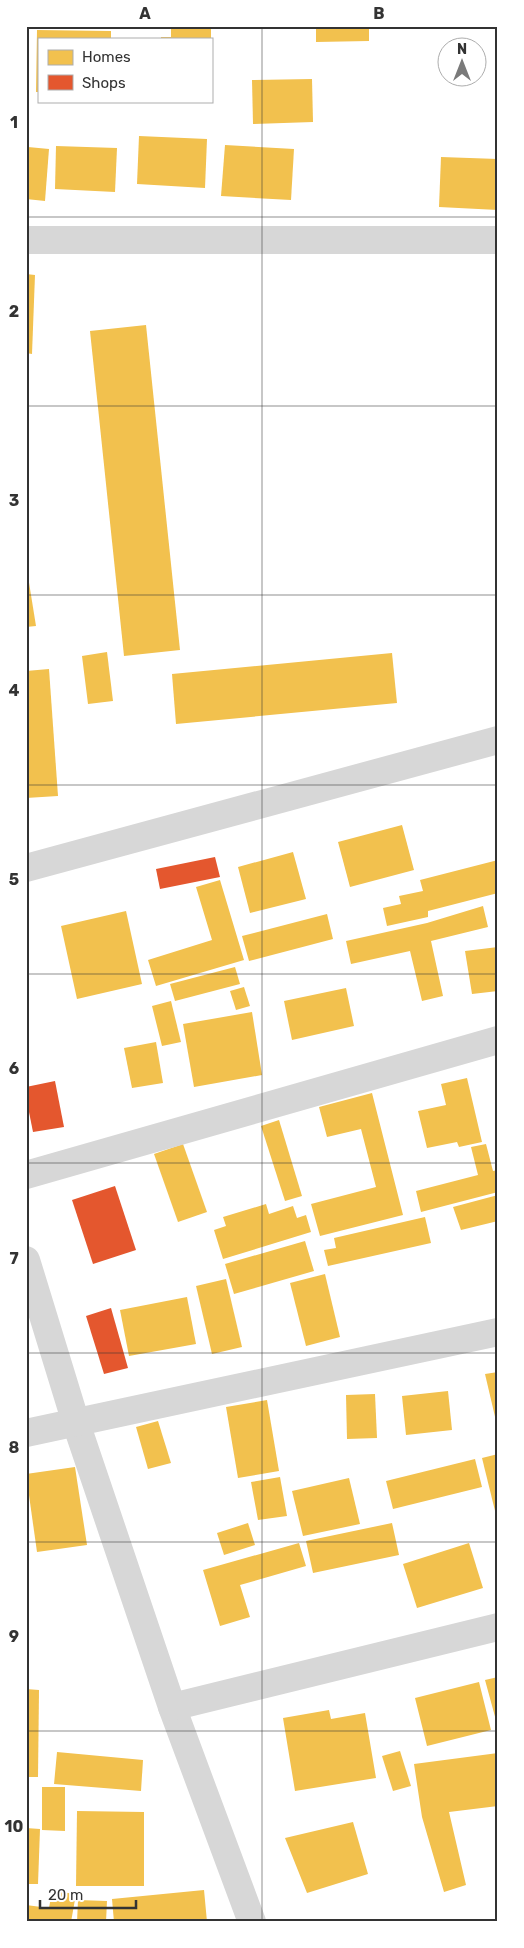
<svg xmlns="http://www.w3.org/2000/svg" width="524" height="1948" font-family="Rubik,sans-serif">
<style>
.homes{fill:#f2c14e}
.shops{fill:#e4572e}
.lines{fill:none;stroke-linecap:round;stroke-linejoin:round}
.minor{stroke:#d7d7d7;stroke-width:28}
.grid{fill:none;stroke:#333;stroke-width:1;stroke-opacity:0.55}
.neatline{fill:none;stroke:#333;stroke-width:2}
.grid-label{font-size:16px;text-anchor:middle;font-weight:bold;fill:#333}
</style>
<rect width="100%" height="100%" fill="#fff"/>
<!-- homes -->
<g class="homes">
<path d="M211 26V39H161V37H171V27Z"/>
<path d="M316 26H369V41L316 42Z"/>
<path d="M37 30 111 31V39H39V92H36Z"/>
<path d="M312 79 313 122 253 124 252 80Z"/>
<path d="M139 136 207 139 205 188 137 184Z"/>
<path d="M225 145 294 149 291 200 221 196Z"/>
<path d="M56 146 117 148 115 192 55 189Z"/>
<path d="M28 147 49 149 45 201 26 199Z"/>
<path d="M441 157 498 159V210L439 207Z"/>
<path d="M26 274 35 275 32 354 26 353Z"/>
<path d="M146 325 180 650 124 656 90 331Z"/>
<path d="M26 564 36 626 26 627Z"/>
<path d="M107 652 113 701 88 704 82 656Z"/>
<path d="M392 653 397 703 176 724 172 674Z"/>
<path d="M49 669 58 796 26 798V671Z"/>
<path d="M402 825 414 870 350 887 338 842Z"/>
<path d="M293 852 306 899 250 913 238 867Z"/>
<path d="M498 860V893L428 911V917L387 926 383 908 401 904 399 896 423 891 420 880Z"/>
<path d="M220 880 244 960 156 986 148 960 212 940 196 887Z"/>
<path d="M483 906 488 927 431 941 443 996 422 1001 410 951 351 964 346 941 427 923Z"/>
<path d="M126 911 142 984 77 999 61 926Z"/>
<path d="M327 914 333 939 249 961 242 936Z"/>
<path d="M498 947V991L472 994 465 951Z"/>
<path d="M235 967 240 984 175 1001 170 984Z"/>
<path d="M244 987 250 1006 236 1010 230 991Z"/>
<path d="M346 988 354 1026 292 1040 284 1001Z"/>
<path d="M171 1001 181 1042 162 1046 152 1006Z"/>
<path d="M252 1012 262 1075 194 1087 183 1024Z"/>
<path d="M156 1042 163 1083 132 1088 124 1048Z"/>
<path d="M467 1078 482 1142 459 1147 457 1142 427 1148 418 1111 446 1105 441 1084Z"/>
<path d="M372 1093 403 1215 320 1236 311 1204 376 1187 361 1129 327 1137 319 1107Z"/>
<path d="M279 1120 302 1196 285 1201 261 1126Z"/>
<path d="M183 1144 207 1212 178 1222 154 1154Z"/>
<path d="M486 1144 493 1171 498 1170V1192L421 1212 416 1191 478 1175 471 1147Z"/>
<path d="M498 1195V1221L461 1230 453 1207Z"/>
<path d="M266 1204 269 1214 293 1206 297 1218 306 1215 311 1232 223 1259 214 1230 226 1226 223 1217Z"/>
<path d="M425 1217 431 1243 328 1266 324 1250 336 1248 334 1238Z"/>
<path d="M305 1241 314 1271 234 1294 225 1264Z"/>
<path d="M325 1274 340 1337 306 1346 290 1283Z"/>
<path d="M226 1279 242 1347 212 1354 196 1286Z"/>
<path d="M187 1297 196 1344 129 1356 120 1310Z"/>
<path d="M498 1372V1420L496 1421 485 1374Z"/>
<path d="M448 1391 452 1430 406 1435 402 1396Z"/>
<path d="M375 1394 377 1438 347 1439 346 1395Z"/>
<path d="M267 1400 279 1471 238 1478 226 1407Z"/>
<path d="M158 1421 171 1463 148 1469 136 1427Z"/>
<path d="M498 1454V1518L497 1519 482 1458Z"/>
<path d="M475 1459 482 1487 393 1509 386 1481Z"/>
<path d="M75 1467 87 1545 37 1552 26 1474Z"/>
<path d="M280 1477 287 1516 258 1520 251 1482Z"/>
<path d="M349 1478 360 1524 303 1536 292 1491Z"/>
<path d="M248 1523 255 1545 224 1555 217 1533Z"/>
<path d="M392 1523 399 1555 313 1573 306 1541Z"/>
<path d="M299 1543 306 1566 240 1585 250 1617 220 1626 203 1570Z"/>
<path d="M469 1543 483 1588 417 1608 403 1564Z"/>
<path d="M498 1677V1724H497L485 1680Z"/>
<path d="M479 1682 491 1730 427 1746 415 1698Z"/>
<path d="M26 1689 39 1690 38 1777H26Z"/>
<path d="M329 1710 331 1719 365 1713 376 1778 295 1791 283 1718Z"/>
<path d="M400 1751 411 1786 393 1791 382 1756Z"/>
<path d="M57 1752 143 1760 141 1791 54 1784Z"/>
<path d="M498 1753V1806L449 1812 466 1885 444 1892 422 1817 414 1764Z"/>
<path d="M42 1787H65V1831L42 1830Z"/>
<path d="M77 1811 144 1812V1886H76Z"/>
<path d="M353 1822 368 1874 307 1893 285 1838Z"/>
<path d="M26 1828 40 1829 38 1884H26Z"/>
<path d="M204 1890 207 1922H114L112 1899Z"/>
<path d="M52 1891 76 1894 71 1922H26V1905L49 1908Z"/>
<path d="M78 1900 107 1901 106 1922H77Z"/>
</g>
<!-- shops -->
<g class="shops">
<path d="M215 857 220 877 160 889 156 869Z"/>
<path d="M55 1081 64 1127 33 1132 26 1097V1087Z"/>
<path d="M115 1186 136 1250 93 1264 72 1200Z"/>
<path d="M111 1308 128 1368 104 1374 86 1316Z"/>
</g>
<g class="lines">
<!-- minor -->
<g class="minor">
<path d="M26 240H498"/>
<path d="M26 868 498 740"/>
<path d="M26 1175 498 1040"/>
<path d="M26 1260 76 1423 172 1707 252 1922"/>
<path d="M26 1433 498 1332"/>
<path d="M172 1707 498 1627"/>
</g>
</g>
<!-- grid -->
<path class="grid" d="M262 26V1922M26 217H498M26 406H498M26 595H498M26 785H498M26 974H498M26 1163H498M26 1353H498M26 1542H498M26 1731H498"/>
<!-- border -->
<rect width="524" height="1948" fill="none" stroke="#ffffff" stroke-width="55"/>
<!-- legend -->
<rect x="38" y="38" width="175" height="65" fill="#ffffff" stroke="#adadad"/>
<rect x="48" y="50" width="25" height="15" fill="#f2c14e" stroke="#adadad"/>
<text x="82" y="62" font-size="15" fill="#333333">Homes</text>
<rect x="48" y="75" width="25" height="15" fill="#e4572e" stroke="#adadad"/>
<text x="82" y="88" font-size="15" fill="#333333">Shops</text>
<!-- north arrow -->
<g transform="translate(462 62)"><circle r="24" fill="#ffffff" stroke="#adadad"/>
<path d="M0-4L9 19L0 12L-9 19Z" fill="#7a7a7a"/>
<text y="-8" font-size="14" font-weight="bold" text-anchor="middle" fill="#333333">N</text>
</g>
<!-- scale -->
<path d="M40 1900v8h96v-8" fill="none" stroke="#333333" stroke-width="2.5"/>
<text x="48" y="1900" font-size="15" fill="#333333" stroke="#ffffff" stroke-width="4" paint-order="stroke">20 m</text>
<rect x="28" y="28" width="468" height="1892" class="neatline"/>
<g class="grid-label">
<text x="145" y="19">A</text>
<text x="379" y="19">B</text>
<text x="14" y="128">1</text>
<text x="14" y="317">2</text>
<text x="14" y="506">3</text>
<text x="14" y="696">4</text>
<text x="14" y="885">5</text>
<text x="14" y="1074">6</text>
<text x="14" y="1264">7</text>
<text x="14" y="1453">8</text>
<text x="14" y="1642">9</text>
<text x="14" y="1832">10</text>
</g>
</svg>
